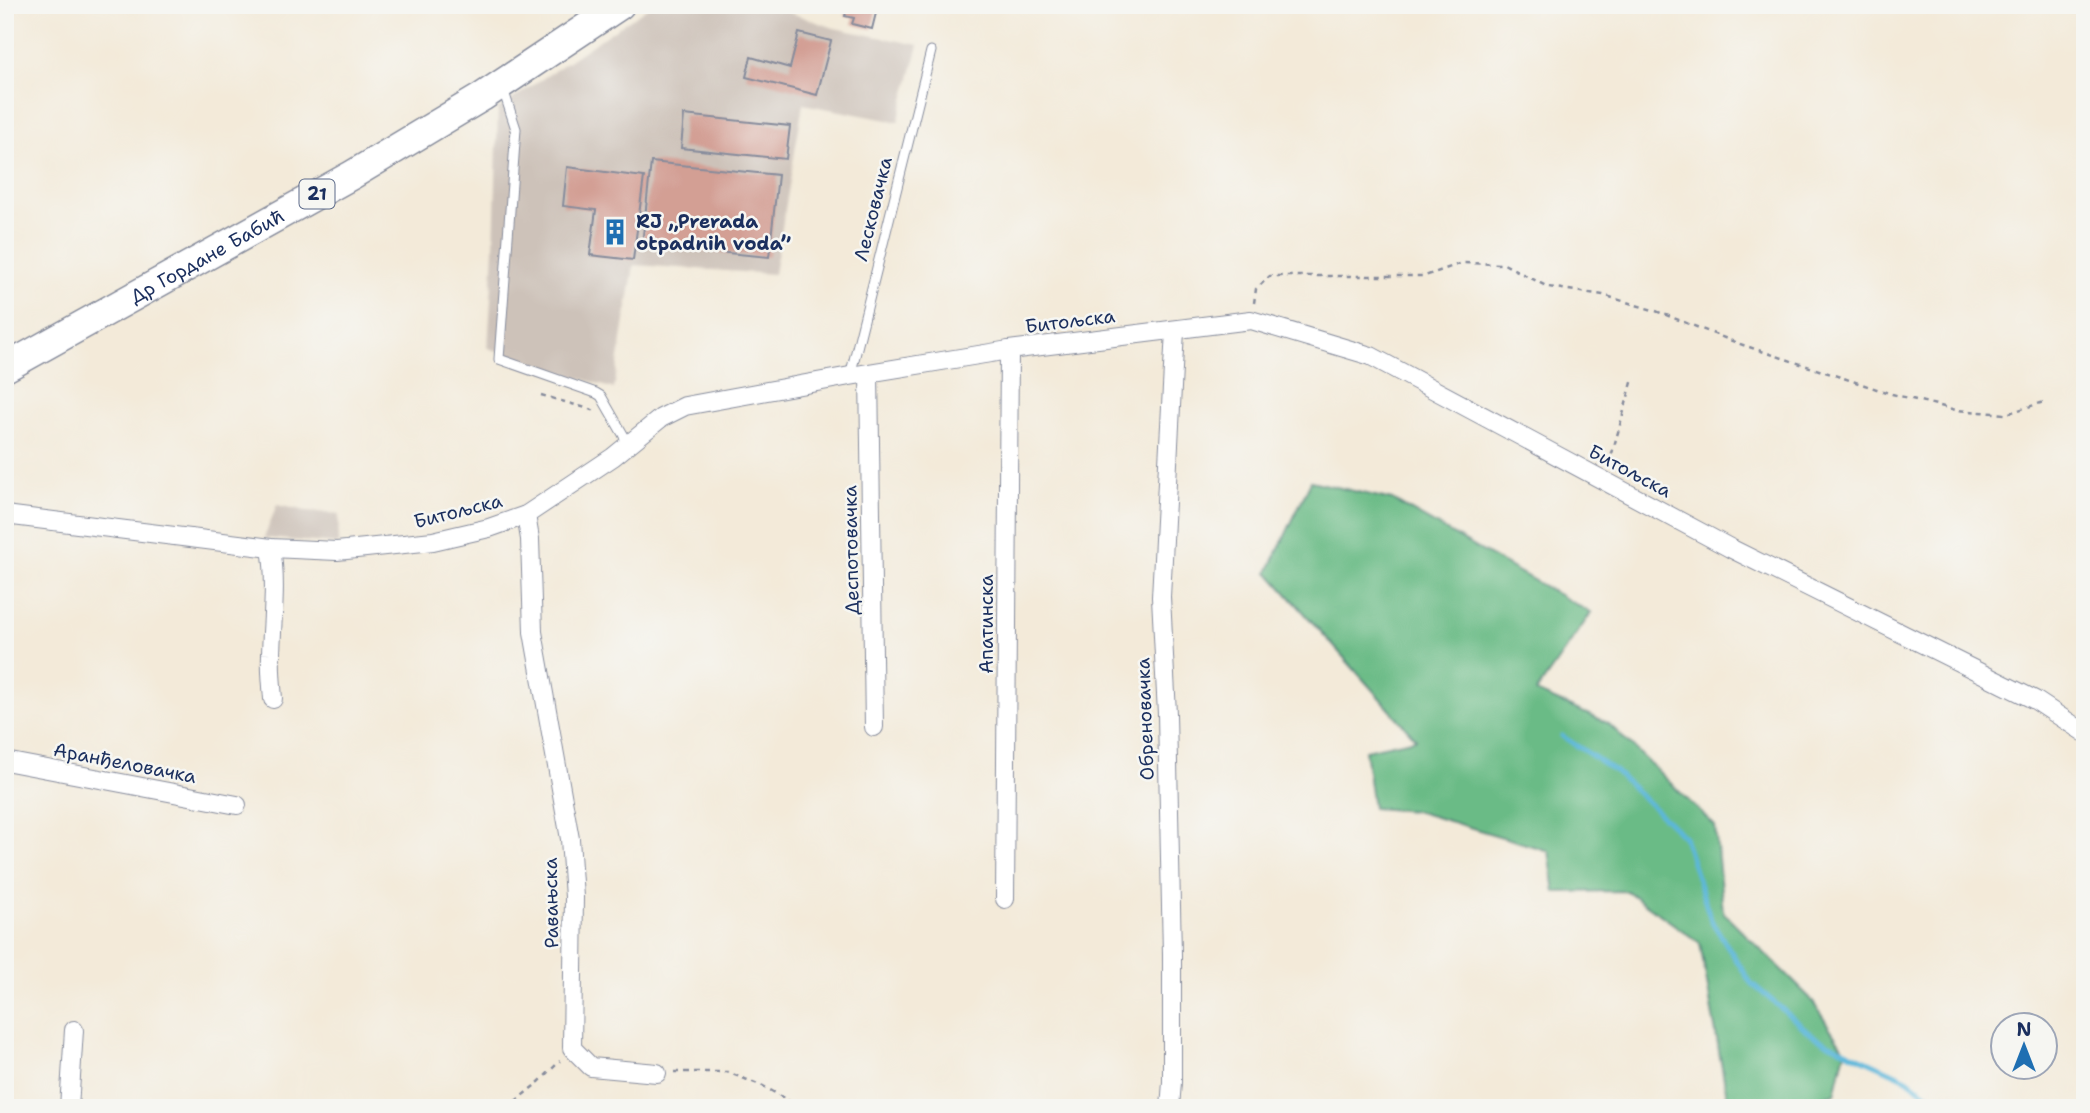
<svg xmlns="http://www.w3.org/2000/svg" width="2090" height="1113" font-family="'Shantell Sans',sans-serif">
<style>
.industrial{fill:#cdc2b9}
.forest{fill:#6bbb86;stroke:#437572;stroke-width:2}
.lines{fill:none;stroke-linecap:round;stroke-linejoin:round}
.stream{stroke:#5cb7da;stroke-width:5}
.building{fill:#d39f94}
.lane-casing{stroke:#878c9c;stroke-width:11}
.street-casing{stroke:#878c9c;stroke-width:20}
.primary-casing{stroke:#878c9c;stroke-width:31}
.path{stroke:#878c9c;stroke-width:2.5;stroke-dasharray:5 5;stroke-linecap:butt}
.lane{stroke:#fff;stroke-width:9}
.street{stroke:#fff;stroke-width:18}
.primary{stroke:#fff;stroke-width:28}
.labels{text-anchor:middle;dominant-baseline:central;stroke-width:5;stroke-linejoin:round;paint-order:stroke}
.shield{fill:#f6f6f2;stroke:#5d6b8a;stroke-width:2}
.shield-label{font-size:18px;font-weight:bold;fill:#1b2f5e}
.street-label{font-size:19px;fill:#1b2f5e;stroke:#f6f6f2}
.poi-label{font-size:19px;font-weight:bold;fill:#1b2f5e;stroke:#f6f6f2;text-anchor:start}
</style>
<rect width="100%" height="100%" fill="#f6f6f2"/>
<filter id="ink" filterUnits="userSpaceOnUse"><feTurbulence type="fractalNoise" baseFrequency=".0143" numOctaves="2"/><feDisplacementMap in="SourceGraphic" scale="14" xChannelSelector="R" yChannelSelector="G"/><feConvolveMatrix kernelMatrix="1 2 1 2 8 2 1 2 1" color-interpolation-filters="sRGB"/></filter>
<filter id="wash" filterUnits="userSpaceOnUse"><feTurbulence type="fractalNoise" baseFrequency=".00686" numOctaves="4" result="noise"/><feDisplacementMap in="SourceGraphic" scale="28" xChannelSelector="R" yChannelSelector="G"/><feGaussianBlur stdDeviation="1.57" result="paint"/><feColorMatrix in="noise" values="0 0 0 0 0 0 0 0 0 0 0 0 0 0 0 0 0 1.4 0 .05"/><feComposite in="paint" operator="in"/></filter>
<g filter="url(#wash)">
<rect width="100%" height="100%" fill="#f3ead9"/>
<!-- industrial -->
<g class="industrial">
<path d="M651 5H768L834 28 919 45 898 122 803 104 774 274 634 265 614 389 488 348 494 250 498 109Z"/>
<path d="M277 505 306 511 339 514 338 544 264 538Z"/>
</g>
<!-- forest -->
<path class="forest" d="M1311 481 1392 500 1591 613 1536 692 1608 723 1715 826 1723 912 1810 998 1845 1051 1835 1094 1756 1108H1729L1700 943 1627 891 1555 892 1549 851 1415 811 1373 808 1365 750 1416 739 1268 572Z"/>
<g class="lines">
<!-- stream -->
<path class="stream" d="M1562 736 1615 771 1684 837 1711 920 1751 983 1815 1037 1907 1079 1945 1108"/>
</g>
<g id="blocks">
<!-- building -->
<g class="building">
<path d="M848 5H878L872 29 852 24 854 18 845 16Z"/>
<path d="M799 33 831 41 817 95 746 77 751 57 790 68Z"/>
<path d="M684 115 790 126 786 159 681 148Z"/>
<path d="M651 162 778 175 769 257 642 245Z"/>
<path d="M567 167 644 177 633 260 590 255 596 210 563 206Z"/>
</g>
</g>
</g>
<g filter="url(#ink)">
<use href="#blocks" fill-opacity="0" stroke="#878c9c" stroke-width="2"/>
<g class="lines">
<!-- lane casing -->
<g class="lane-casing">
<g id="lane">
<path d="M503 89 516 129 499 359 596 393 601 396 628 443"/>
<path d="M850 376 931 51"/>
</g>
</g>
<!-- street casing -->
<g class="street-casing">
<g id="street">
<path d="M869 373 874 727"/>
<path d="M5 515 271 548 337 551 433 541 489 528 526 515 613 457 661 418 685 406 850 376 1009 350 1251 320 1371 356 1730 548 2035 700 2085 733"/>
<path d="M526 515 530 539 533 632 570 839 574 897 572 1048 591 1067 657 1073"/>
<path d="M271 548C277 584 272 619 271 654 270 669 272 685 273 699"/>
<path d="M5 761 237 805"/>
<path d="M1005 899 1009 350"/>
<path d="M69 1108 74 1030"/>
<path d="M1170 1108 1172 1082V955L1167 714 1161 597 1175 330"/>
</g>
</g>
<!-- primary casing -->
<g class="primary-casing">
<g id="primary">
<path id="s1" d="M5 368 352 175 482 97 620 5"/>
</g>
</g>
<!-- path -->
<g class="path">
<path d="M1254 303 1256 289 1270 276H1425L1462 263 1504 264 1548 287 1603 295 1656 311 1737 343 1892 394 1956 410 2006 414 2047 401"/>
<path d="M541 395 596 411"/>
<path d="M1609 464 1633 379"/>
<path d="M674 1072H727L763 1086 801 1108"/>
<path d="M507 1108 539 1082 560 1061"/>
</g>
<!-- lane -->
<use href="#lane" class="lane"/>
<!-- street -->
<use href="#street" class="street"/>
<!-- primary -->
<use href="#primary" class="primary"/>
</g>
</g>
<!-- icons -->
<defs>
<g id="building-bare" transform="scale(2.1)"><path d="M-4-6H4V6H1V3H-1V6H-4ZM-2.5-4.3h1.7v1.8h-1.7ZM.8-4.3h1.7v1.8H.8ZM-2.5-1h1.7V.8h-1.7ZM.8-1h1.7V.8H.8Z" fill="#1f6fb2" stroke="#f6f6f2" stroke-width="2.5" paint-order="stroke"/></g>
</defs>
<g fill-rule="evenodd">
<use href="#building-bare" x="615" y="232"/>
</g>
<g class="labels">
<!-- shield labels -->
<rect class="shield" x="299.5" y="179.5" width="35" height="29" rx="5"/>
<g class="shield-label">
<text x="317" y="194">21</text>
</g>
<!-- street labels -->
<g class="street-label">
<text transform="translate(873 209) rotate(-76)">Лесковачка</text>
<text stroke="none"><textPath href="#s1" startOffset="231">Др Гордане Бабић</textPath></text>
<text transform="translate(1070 321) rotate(-7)">Битољска</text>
<text transform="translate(1630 471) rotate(28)">Битољска</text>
<text transform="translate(458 511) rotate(-14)">Битољска</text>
<text transform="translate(851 550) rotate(-91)">Деспотовачка</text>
<text transform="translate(986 624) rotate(-90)">Апатинска</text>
<text transform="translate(1145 719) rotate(-92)">Обреновачка</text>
<text transform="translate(125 763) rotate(11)">Аранђеловачка</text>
<text transform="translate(551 903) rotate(-91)">Равањска</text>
</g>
<!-- poi labels -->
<g class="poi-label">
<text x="636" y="221">RJ „Prerada<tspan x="636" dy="22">otpadnih voda”</tspan></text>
</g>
</g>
<!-- margin -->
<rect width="2090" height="1113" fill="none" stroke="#f6f6f2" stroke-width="28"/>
<!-- north arrow -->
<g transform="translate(2024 1046)"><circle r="33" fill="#f6f6f2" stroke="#9ea6b7" stroke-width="2"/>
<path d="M0-5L12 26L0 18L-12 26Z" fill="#1f6fb2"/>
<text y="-10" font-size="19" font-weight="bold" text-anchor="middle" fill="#1b2f5e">N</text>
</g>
</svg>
